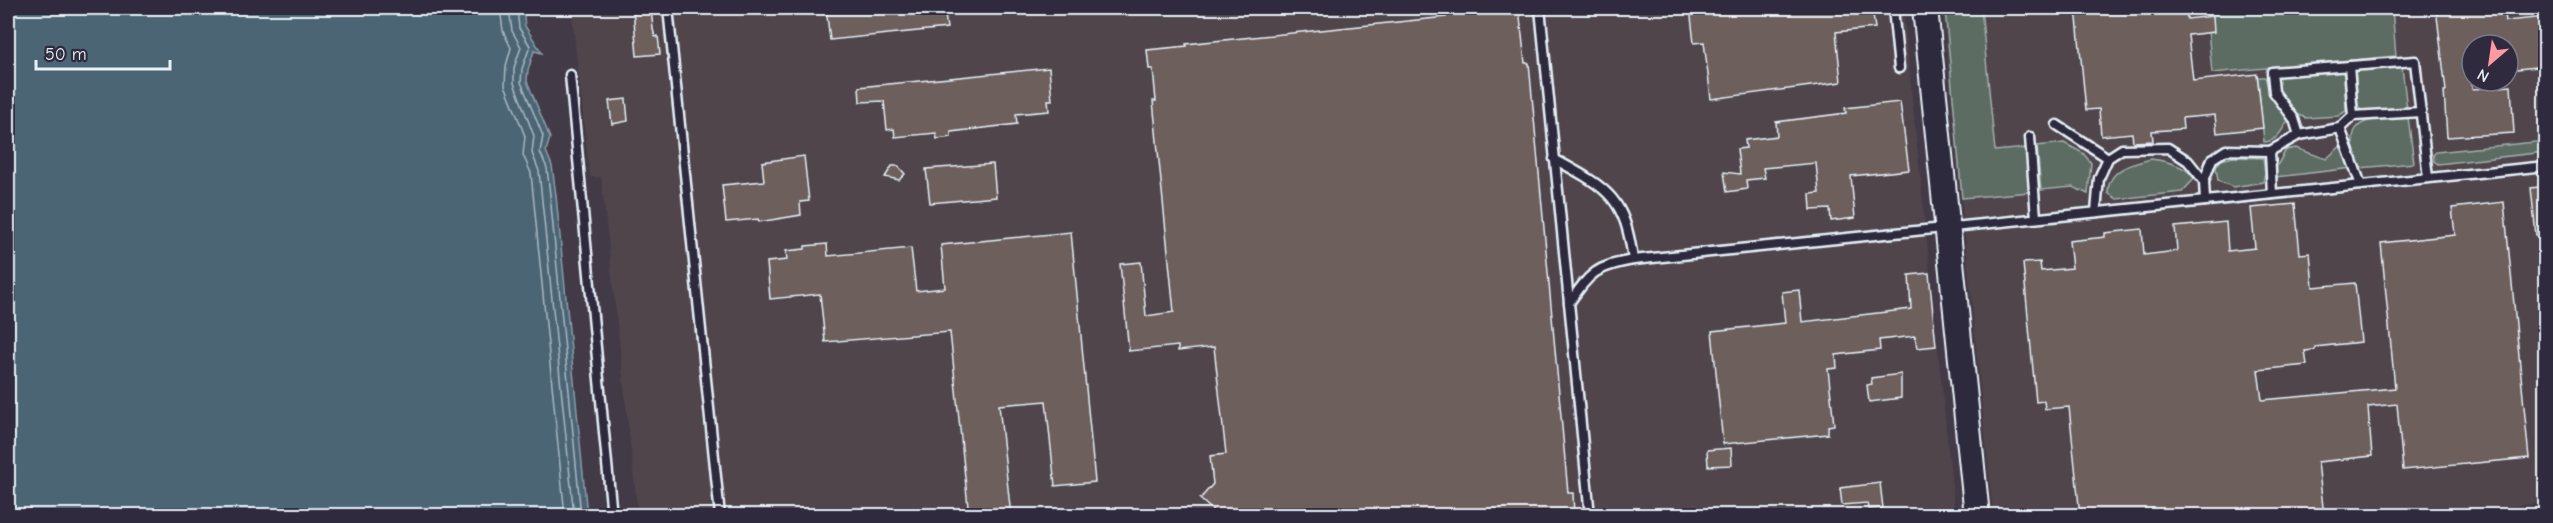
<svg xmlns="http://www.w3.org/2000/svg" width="2553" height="523" font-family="'Comic Neue',sans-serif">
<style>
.built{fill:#4f454c;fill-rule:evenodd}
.green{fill:#5d6c62;stroke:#a2aead;stroke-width:1.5}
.water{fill:#4c6574;stroke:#8a9da9;stroke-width:1.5}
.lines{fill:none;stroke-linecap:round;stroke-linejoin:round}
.shore{stroke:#aab9c3;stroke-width:1.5}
.building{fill:#6d5e5b;stroke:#e8f1f8;stroke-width:1.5}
.lane-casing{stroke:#e8f1f8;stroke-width:13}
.secondary-casing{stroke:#e8f1f8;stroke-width:28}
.lane{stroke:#2f2a3d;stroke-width:8}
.secondary{stroke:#2f2a3d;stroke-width:24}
</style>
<rect width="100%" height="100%" fill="#423a46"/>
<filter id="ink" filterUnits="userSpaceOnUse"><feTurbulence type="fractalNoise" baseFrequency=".0167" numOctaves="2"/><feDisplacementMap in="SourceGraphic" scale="12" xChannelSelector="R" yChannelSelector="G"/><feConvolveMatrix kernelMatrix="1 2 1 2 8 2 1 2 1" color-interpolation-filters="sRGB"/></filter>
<g filter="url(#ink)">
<!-- built -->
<g class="built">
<path d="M571 8H1903L1955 515H638L601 177H590Z"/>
<path d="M1942 8H2545V503L2414 516 1993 515ZM2472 45H2508V81H2472Z"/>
<path d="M2545 508V515H2467Z"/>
</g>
<!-- green -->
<g class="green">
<path d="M1945 8H1981L1995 151 2026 148 2030 192 1962 198Z"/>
<path d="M2206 8H2392L2396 56 2212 73Z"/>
<path d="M2402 67 2407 109 2364 112 2358 107 2355 73 2358 69Z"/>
<path d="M2342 72 2344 75 2346 111 2338 116 2306 118 2297 114 2278 91V75Z"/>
<path d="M2258 77H2265L2271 96 2288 120C2282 131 2277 141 2264 142Z"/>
<path d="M2408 117 2414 163 2360 168C2338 116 2369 120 2408 117Z"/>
<path d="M2545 141V152L2438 164 2434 161 2433 155 2436 152Z"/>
<path d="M2064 143 2083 153 2091 163 2088 194 2073 187 2041 190 2037 146Z"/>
<path d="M2342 145 2352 168 2276 177 2275 169 2286 150 2296 148 2326 159Z"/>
<path d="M2233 157 2263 158 2265 173 2263 182 2233 187 2218 181 2216 167 2221 160Z"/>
<path d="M2151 159C2166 161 2187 165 2194 179L2182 192 2117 199 2108 193C2108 169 2131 164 2151 159Z"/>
</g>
<!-- water -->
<path class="water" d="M8 8H523L525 26 542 53 534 51 528 70 527 81 550 138 546 151 552 166 556 195 587 515H8Z"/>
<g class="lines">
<!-- shore -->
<g class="shore">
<path d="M500 8 503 31 511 48 506 66 505 85 525 136 523 155 531 173 565 516"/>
<path d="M509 8 512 31 521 47 514 68V83L534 136 532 153 539 171 574 516"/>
<path d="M517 8 519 28 530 46 522 69 521 82 543 136 540 152 547 168 550 195 581 516"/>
</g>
</g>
<!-- building -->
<g class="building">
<path d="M633 8H651L653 29 655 37 658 36 660 54 637 56Z"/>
<path d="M826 8H944L947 28 830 40Z"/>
<path d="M1479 8H1519L1525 63H1529L1568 493H1573L1574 516H1219L1200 499 1213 484 1210 456 1226 454 1214 347 1178 351V346L1129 351 1120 264 1141 262 1146 316 1174 312 1153 101H1156L1153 69H1149L1147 50 1187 46 1186 44 1446 17V11Z"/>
<path d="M1690 8H1872L1875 28 1836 32 1841 82 1711 99 1704 42 1694 43Z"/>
<path d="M2076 8H2186L2187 19 2213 16 2214 32 2188 35 2193 81 2257 74 2263 128 2217 133 2215 115 2182 118 2183 129 2152 131 2153 141 2133 142 2132 133 2101 136 2099 109 2086 110Z"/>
<path d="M2436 8H2504L2506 21 2546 17V66L2508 70V45H2472V89L2511 86 2514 133 2447 137 2444 91H2446Z"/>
<path d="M1049 68 1052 100H1048L1049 111 1016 114 1017 124 951 132V137L937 139 936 133 895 137 894 129 887 130 884 101 860 102 859 87Z"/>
<path d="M626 99 628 121 612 124 609 101Z"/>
<path d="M1900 102 1909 170 1851 176 1855 218 1831 221 1830 209 1811 210 1810 194 1819 193 1816 163 1763 168 1765 178 1746 180 1747 189 1727 192 1724 172 1740 174 1737 149 1746 148 1745 140 1777 136 1776 122 1846 113 1845 108Z"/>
<path d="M804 156 809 201 800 202 801 215 759 222 758 219 726 222 722 185 764 181 762 162Z"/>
<path d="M993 164 996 197 930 203 926 169Z"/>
<path d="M892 166H898L905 174 899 180 885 177Z"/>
<path d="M2546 186V235H2536L2531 188Z"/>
<path d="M2504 202 2529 458 2403 470 2397 404 2368 407 2372 456 2318 462 2324 516H2080L2069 407 2045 409 2044 401 2036 402 2023 263 2040 262 2041 271 2072 268 2069 241 2105 237V233L2142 229 2144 255 2177 251 2175 227 2226 222 2228 251 2255 248 2251 208 2295 204 2300 254 2310 253 2313 287 2355 283 2361 342 2315 347V350L2305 351 2307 365 2258 370 2262 400 2395 388 2381 243 2455 235 2452 208Z"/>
<path d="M1071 232 1095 482 1055 486 1046 401 999 405 1011 516H969L950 332 825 342 820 294 770 299 767 262 787 260 786 251 805 249V246L827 244 828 256 911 248 916 291 945 288 941 245Z"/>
<path d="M1929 273 1936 346 1917 348 1915 336 1879 340 1880 350 1836 355 1837 368 1828 369 1834 425 1828 426V434L1723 444 1712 331 1785 323 1782 292 1799 290 1802 322 1911 309 1909 275Z"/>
<path d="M1901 374V398L1869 402 1867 385 1872 384 1871 378Z"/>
<path d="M1731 448 1732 465 1708 466 1707 450Z"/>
<path d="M1880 483 1883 508 1868 509 1867 503 1842 505 1840 488Z"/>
</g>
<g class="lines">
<!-- lane casing -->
<g class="lane-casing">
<g id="lane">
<path d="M668 8 720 516"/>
<path d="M1540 8 1590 516"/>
<path d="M1893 8 1899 68"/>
<path d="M1300 9 1315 8"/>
<path d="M2349 66 2353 116"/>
<path d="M570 75 612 516"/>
<path d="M2057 125 2108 158"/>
<path d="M2340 128 2361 185"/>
<path d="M2299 135 2294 119 2274 92 2272 72 2415 61 2428 178"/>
<path d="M2030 137 2036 218"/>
<path d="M2270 151 2272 194"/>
<path d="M1554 159C1607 188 1625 196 1633 260"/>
<path d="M2204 181 2212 159 2226 150 2270 151 2299 135 2340 128 2353 116 2421 112"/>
<path d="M2096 212 2099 178 2108 158 2122 149 2168 148 2188 161 2204 181 2205 201"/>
<path d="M1569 303C1591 272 1595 267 1633 260L2546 166"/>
</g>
</g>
<!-- secondary casing -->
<g class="secondary-casing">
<path id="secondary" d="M1925 8 1977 516"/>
</g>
<!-- lane -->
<use href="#lane" class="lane"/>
<!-- secondary -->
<use href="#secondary" class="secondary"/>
</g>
</g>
<!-- margin -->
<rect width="2553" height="523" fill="none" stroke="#2f2a3d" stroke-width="30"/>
<rect x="15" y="15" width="2523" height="493" fill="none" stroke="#e8f1f8" stroke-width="2" filter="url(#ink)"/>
<!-- north arrow -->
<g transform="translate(2490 63) rotate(209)"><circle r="28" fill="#2f2a3d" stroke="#797a88" stroke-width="1.5"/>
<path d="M0-4.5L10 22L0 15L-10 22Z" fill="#ff9aa2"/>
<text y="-9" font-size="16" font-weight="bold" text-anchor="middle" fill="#e8f1f8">N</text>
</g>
<!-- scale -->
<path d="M36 60v9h134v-9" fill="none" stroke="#e8f1f8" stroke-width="3"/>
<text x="45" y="60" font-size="18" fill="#e8f1f8" stroke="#2f2a3d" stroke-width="4.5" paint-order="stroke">50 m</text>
</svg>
